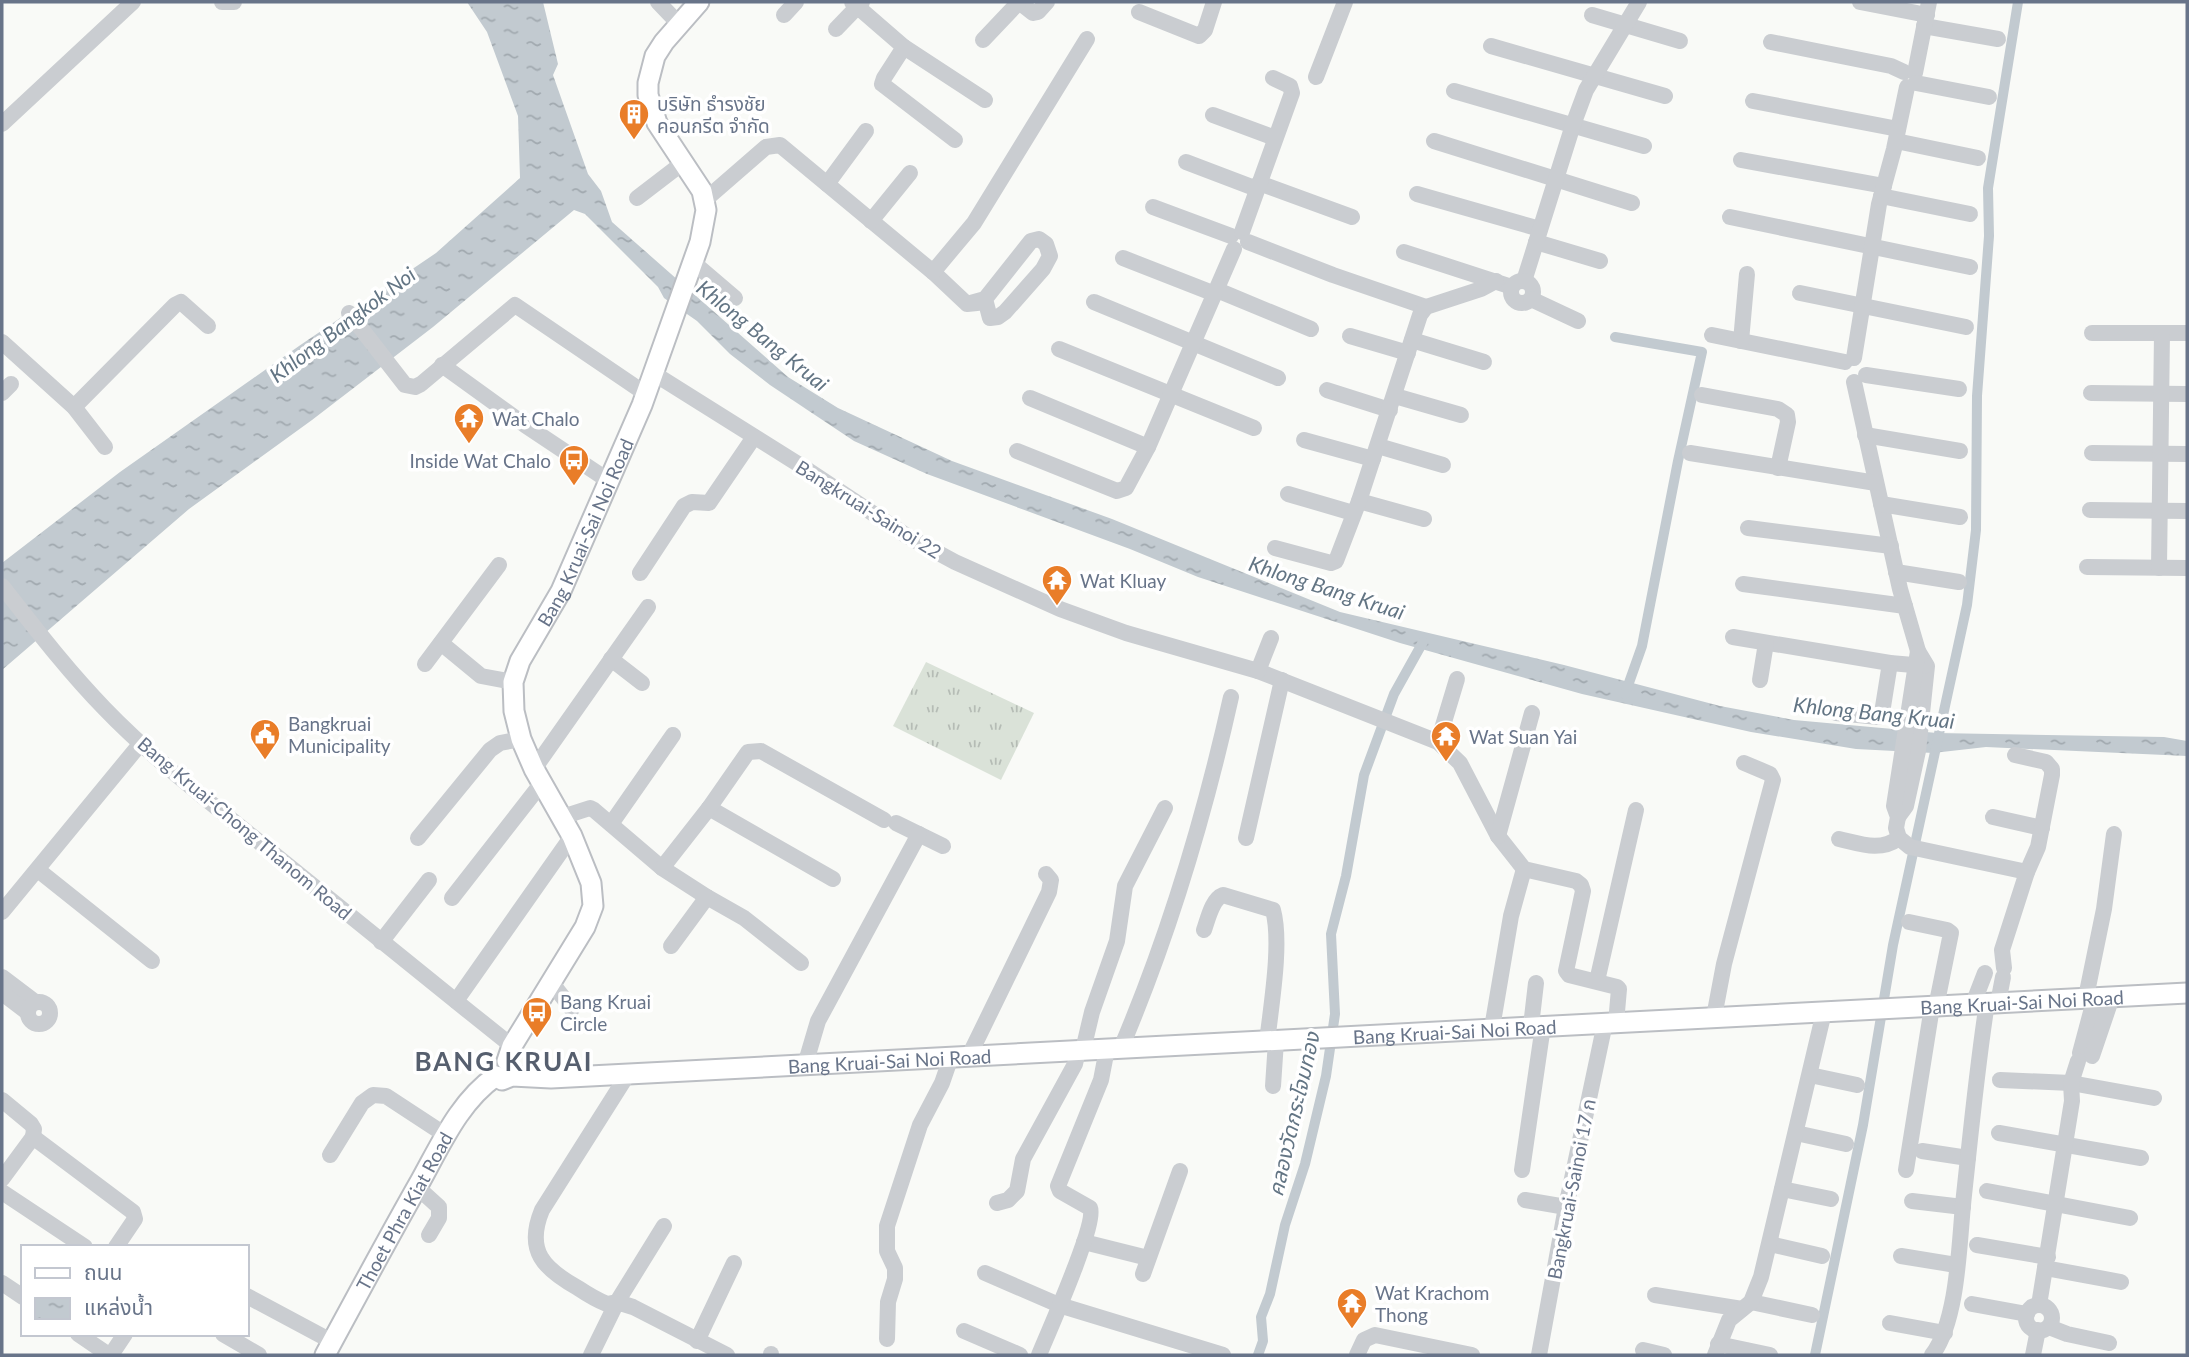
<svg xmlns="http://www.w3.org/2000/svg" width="2189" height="1357" font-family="Lato,'Noto Sans Thai',sans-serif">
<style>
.grass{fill:url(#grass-tufts)}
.water{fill:url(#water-ripples)}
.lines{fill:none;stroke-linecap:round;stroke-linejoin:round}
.canal{stroke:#c2cad0;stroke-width:10}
.major-casing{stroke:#bbbec3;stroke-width:23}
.minor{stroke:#cacdd1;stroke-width:16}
.major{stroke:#fff;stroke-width:19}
.labels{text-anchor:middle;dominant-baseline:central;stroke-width:7;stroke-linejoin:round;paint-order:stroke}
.poi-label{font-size:19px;fill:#687489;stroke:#fff;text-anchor:start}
.street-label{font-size:19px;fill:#687489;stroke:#fff}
.water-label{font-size:21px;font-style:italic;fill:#637584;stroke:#fff}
.district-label{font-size:26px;font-weight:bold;letter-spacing:2px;fill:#565f6e;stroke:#fff}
</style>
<defs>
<pattern id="grass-tufts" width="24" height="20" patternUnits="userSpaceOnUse" patternTransform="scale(1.75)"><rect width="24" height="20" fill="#dae2d8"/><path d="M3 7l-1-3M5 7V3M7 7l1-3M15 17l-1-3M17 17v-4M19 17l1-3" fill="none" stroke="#b5bcb5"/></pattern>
<pattern id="water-ripples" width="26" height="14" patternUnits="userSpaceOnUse" patternTransform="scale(1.75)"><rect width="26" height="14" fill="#c2cad0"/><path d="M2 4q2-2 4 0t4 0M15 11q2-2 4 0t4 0" fill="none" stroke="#a1a9af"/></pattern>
</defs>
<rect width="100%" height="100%" fill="#f9faf7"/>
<!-- grass -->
<path class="grass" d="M926 662 1034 713 1001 780 893 726Z"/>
<!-- water -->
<path class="water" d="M467 2H543L558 64 553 75 588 174 601 191 612 222 788 377 838 408 952 461 1112 519 1340 612 1564 665 1720 706 1794 720 1937 733 2164 737 2187 741V756L1986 747 1933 753 1856 749 1751 732 1582 694 1400 643 1198 577 1130 549 927 474 854 441 770 385 730 354 697 321 664 298 658 287 585 214 574 210 433 327 312 420 189 509 2 670V563L120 472 299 346 436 253 520 178 518 116 487 32Z"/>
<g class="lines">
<!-- canal -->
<g class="canal">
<path d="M1615 337 1702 352 1678 461 1642 646 1625 694"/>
<path d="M1258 1355 1263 1341 1261 1317 1270 1294 1285 1225 1305 1164 1326 1076 1335 1014 1331 934 1346 876 1364 775 1394 694 1423 642"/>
<path d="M1815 1355 1863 1125 1893 945 1967 605 1976 530 1977 396 1989 236 1988 188 2018 2"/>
</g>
<!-- major casing -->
<g class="major-casing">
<g id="major">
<path id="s1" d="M507 1061 512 1046 585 927 593 906 591 883 572 836 534 769 521 739 514 711 513 682 520 661 561 591 642 405 700 242 706 210 702 191 657 123 648 95V83L655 56 664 42 699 2"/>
<path id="s2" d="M496 1076 502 1080 512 1076 551 1078 2187 993"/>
<path id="s3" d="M325 1355C357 1296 388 1238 421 1180 442 1142 460 1101 496 1076"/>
</g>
</g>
<!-- minor -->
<g class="minor">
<path d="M222 2H234"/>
<path d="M658 2 679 24"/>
<path d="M852 2 904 47 985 100"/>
<path d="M1019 2 1033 13 1038 12 1047 2"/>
<path d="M1860 2 1927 15"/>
<path d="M1139 12 1199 36 1205 30 1214 2"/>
<path d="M784 15 796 2"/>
<path d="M1592 15 1680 41"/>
<path d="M1924 26 1998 39"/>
<path d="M836 29 862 2"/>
<path d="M983 40 1019 2"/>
<path d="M1771 42 1891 66 1904 72"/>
<path d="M1491 46 1665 96"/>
<path d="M904 47 884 78 882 84 955 140"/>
<path d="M1915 73 1929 2"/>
<path d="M1316 77 1345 2"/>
<path d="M1916 83 1989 97"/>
<path d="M1454 91 1644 146"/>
<path d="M1753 101 1898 129"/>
<path d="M1213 115 1275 138"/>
<path d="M2 124 133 2"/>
<path d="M1434 141 1632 203"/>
<path d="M1896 141 1978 158"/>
<path d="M1741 160 1884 186"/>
<path d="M1186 162 1257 189"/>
<path d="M1259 183 1352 217"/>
<path d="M827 184 866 131"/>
<path d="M1417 194 1540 229"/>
<path d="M1881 196 1970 214"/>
<path d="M637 198 684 162"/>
<path d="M705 200 766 147 780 145 933 272 967 304 985 299 990 318 998 317 1005 312 1043 269 1050 256 1046 244 1039 239 1031 241 985 299 977 303 967 304"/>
<path d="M1153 207 1231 236"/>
<path d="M1730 217 1970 267"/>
<path d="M871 221 910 173"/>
<path d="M1242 232 1292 93 1290 86 1273 78"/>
<path d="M1248 242 1333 275 1426 307"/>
<path d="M1536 242 1600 261"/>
<path d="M1404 252 1512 287"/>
<path d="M1123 258 1215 294"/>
<path d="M694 263 735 298"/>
<path d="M933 272 974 223 1087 39"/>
<path d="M1524 281 1573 125 1586 90 1639 2"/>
<circle cx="1522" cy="292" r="11"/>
<path d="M1217 290 1311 329"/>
<path d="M1800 293 1966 327"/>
<path d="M1531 299 1578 321"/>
<path d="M1094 302 1278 378"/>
<path d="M349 313 405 385 415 387 421 384 515 305 646 394"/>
<path d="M2092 333H2187"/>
<path d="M1712 335 1845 362"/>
<path d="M1350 336 1408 353"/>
<path d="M1412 340 1484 362"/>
<path d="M1741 341 1747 274"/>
<path d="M2 342 74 407 105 447"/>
<path d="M1059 349 1254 428"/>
<path d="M1854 358 1879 204 1894 149 1907 87"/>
<path d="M442 365 525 425 609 481"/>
<path d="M653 373 806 469 907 536 955 562 1060 609 1126 633 1258 671 1438 742 1460 763 1498 836 1524 869 1576 881 1581 885 1583 891 1566 971 1569 975 1617 987 1619 989 1616 1023"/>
<path d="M1866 375 1959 389"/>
<path d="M1854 382 1900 589 1918 651 1927 666 1918 751 1906 806 1898 817"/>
<path d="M1327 390 1390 410"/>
<path d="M2 393 11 384"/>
<path d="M2091 393 2187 394"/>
<path d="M1702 395 1778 409 1787 415 1788 422 1778 468"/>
<path d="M1395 396 1461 415"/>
<path d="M1030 398 1148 447"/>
<path d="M74 407 175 305 181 302 208 326"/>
<path d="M1865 435 1960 451"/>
<path d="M1304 440 1373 459"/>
<path d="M1378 446 1443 465"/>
<path d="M1017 451 1117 491 1126 488 1148 447 1234 249"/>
<path d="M1690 453 1876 483"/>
<path d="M2092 453 2187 454"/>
<path d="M1288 494 1353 513"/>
<path d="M1359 501 1424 519"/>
<path d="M1881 504 1960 517"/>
<path d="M2090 510 2187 511"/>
<path d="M1748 528 1891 546"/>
<path d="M1275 548 1331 563 1336 561 1359 501 1420 315 1426 307 1481 289 1496 281"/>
<path d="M2087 567 2187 568"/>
<path d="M2159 568 2162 333"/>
<path d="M1896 572 1959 582"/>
<path d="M640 573 684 506 692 502 709 503 754 437"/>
<path d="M1743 584 1905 606"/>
<path d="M2 586C35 628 67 670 104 708 153 759 210 802 264 846 347 913 429 980 512 1046"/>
<path d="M1733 637 1890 663 1925 666"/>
<path d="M441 643 481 676 513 682"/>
<path d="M1918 651 1894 806 1898 817 1896 828 1899 838 1910 847 2027 872"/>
<path d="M611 659 642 683"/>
<path d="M425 664 499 565"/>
<path d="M1258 671 1271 638"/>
<path d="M1760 680 1766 643"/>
<path d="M1836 713 1879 717 1882 713 1890 663"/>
<path d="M1438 742 1457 679"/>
<path d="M534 769 648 607"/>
<path d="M709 808 833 879"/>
<path d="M562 817 590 808 594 810 662 868 707 897 744 918 801 963"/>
<path d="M1993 817 2042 828"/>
<path d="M896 823 943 846"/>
<path d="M611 824 673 735"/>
<path d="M1498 836 1532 713"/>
<path d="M418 838 490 750 500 743 521 739"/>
<path d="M1246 838 1282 680"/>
<path d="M1839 839C1861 844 1880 852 1899 838"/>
<path d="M662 868 709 808 748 752 761 751 884 820"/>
<path d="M38 870 152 961"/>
<path d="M452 898 541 784"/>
<path d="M2 912 141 743"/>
<path d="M1909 922 1947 930 1951 933 1936 1007"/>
<path d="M1204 930C1208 919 1212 899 1223 895L1273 910C1282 943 1271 1006 1267 1042"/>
<path d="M381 942 429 880"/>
<path d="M671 946 707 897"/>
<path d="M2004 968 2002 950 2027 872 2038 847 2052 775V769L2046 762 2015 755"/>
<path d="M2 977 35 1002"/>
<path d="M1597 981 1636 810"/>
<path d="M551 982 572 1009"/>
<path d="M2 993 27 1012"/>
<path d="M2086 997 2104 909 2114 834"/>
<path d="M456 1001 572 836"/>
<circle cx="39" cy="1013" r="11"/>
<path d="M1998 1003 2003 977"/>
<path d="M1973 1004 1985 973"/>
<path d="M1714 1017 1724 964 1773 780 1770 774 1744 763"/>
<path d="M1531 1026 1536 983"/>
<path d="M1492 1028 1511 916 1524 869"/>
<path d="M1121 1048C1169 935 1204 818 1231 697"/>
<path d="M1083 1050 1092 1012 1117 941 1125 886 1165 808"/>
<path d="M2080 1053 2095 997"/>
<path d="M969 1056 1049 892 1051 880 1046 874"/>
<path d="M2092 1056 2112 997"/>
<path d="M805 1065 818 1021 919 834"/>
<path d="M628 1074 542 1210C525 1251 544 1269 578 1288 587 1294 597 1300 607 1304L617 1302 664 1226"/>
<path d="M1810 1075 1857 1085"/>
<path d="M2000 1080 2071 1083 2154 1098"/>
<path d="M1273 1086 1276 1041"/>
<path d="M2 1100 31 1124 34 1129 33 1137"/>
<path d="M1796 1133 1846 1144"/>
<path d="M1999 1133 2141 1158"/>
<path d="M1922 1151 1968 1158"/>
<path d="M330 1155 362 1103 373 1095 386 1096 447 1136"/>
<path d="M1522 1170 1543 1026"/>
<path d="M1906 1170 1932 1007"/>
<path d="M2 1179 33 1137 133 1212 135 1219 116 1247"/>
<path d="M417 1187 439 1207V1218L429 1235"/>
<path d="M1782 1189 1831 1199"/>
<path d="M1987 1191 2130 1218"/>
<path d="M2 1192 85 1247"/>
<path d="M1525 1200 1566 1207"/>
<path d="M1912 1201 1963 1207"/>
<path d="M997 1203 1008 1200 1017 1191 1023 1159 1075 1064 1078 1051"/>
<path d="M1084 1242 1148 1258"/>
<path d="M1770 1244 1822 1256"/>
<path d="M1977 1245 2048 1257"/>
<path d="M1901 1256 1956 1265"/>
<path d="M2045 1268 2121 1282"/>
<path d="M985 1273 1059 1305 1223 1355"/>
<path d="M1143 1274 1180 1171"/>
<path d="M2 1283 23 1297"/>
<path d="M1655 1295 1742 1309"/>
<path d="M247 1296 333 1342"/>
<path d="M1751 1302 1812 1315"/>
<path d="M1972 1304 2027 1314"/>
<path d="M2039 1305 2072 1101 2071 1083 2078 1061"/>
<circle cx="2039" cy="1318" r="13"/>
<path d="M1890 1323 1945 1333"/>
<path d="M2049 1327 2067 1334 2109 1343"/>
<path d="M964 1331 1020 1355"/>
<path d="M78 1334 109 1355"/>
<path d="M223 1334 259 1355"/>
<path d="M887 1339 888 1302 895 1279V1268L887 1251V1226L920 1125 942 1083 951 1057"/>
<path d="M697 1341 734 1263"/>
<path d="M1718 1344 1770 1355"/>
<path d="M1643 1350 1664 1355"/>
<path d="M111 1355 125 1334"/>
<path d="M591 1355 617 1302 633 1307 727 1355"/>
<path d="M771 1355V1354"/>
<path d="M1039 1355C1048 1333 1097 1223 1090 1208L1060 1191 1058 1186 1101 1080 1107 1049"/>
<path d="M1357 1355 1364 1340 1375 1335 1472 1355"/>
<path d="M1539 1355 1566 1207 1605 1023"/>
<path d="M1715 1355 1729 1320 1751 1302 1761 1277 1824 1012"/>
<path d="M1932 1355C1959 1320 1959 1239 1964 1195 1971 1131 1977 1067 1987 1003"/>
<path d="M2033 1355 2038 1330"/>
</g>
<!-- major -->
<use href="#major" class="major"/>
</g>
<!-- icons -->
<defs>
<g id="building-pin" transform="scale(1.575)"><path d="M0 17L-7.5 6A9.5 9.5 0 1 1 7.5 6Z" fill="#e97d28" stroke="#fff"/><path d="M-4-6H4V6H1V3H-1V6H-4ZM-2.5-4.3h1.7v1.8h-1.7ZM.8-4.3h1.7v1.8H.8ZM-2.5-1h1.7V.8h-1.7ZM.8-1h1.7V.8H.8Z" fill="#fff"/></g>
<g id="temple-pin" transform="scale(1.575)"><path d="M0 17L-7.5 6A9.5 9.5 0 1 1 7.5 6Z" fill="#e97d28" stroke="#fff"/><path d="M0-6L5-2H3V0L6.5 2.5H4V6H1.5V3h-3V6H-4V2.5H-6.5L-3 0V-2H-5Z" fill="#fff"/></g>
<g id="bus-pin" transform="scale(1.575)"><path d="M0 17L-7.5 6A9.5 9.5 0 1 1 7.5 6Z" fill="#e97d28" stroke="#fff"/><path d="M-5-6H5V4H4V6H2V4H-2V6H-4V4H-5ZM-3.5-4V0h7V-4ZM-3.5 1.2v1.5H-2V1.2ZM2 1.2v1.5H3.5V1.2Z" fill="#fff"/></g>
<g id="civic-pin" transform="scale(1.575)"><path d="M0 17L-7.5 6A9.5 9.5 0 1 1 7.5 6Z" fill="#e97d28" stroke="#fff"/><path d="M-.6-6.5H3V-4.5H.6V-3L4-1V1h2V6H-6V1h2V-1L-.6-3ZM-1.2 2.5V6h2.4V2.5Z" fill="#fff"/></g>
</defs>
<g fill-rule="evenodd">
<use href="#building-pin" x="634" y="114"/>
<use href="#temple-pin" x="469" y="418"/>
<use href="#bus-pin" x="574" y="460"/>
<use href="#temple-pin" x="1057" y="580"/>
<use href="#civic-pin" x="265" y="734"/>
<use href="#temple-pin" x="1446" y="736"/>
<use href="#bus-pin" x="537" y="1012"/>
<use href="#temple-pin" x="1352" y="1303"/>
</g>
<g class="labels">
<!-- poi labels -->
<g class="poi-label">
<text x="657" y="103">บริษัท ธำรงชัย<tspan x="657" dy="22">คอนกรีต จำกัด</tspan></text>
<text x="492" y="418">Wat Chalo</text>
<text x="551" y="460" text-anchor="end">Inside Wat Chalo</text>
<text x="1080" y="580">Wat Kluay</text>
<text x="288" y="723">Bangkruai<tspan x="288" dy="22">Municipality</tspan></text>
<text x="1469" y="736">Wat Suan Yai</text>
<text x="560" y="1001">Bang Kruai<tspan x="560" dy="22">Circle</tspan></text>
<text x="1375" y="1292">Wat Krachom<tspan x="1375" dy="22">Thong</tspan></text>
</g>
<!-- street labels -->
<g class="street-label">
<text transform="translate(869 509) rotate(32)">Bangkruai-Sainoi 22</text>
<text stroke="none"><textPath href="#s1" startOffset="586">Bang Kruai-Sai Noi Road</textPath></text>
<text transform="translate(245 828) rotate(40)">Bang Kruai-Chong Thanom Road</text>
<text stroke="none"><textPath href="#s2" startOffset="1530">Bang Kruai-Sai Noi Road</textPath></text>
<text stroke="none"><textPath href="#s2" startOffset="962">Bang Kruai-Sai Noi Road</textPath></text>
<text stroke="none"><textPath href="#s2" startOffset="396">Bang Kruai-Sai Noi Road</textPath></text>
<text transform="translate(1571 1189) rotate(-79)">Bangkruai-Sainoi 17 ก</text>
<text stroke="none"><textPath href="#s3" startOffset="164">Thoet Phra Kiat Road</textPath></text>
</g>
<!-- water labels -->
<g class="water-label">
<text transform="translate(342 324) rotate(-37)">Khlong Bangkok Noi</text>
<text transform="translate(763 335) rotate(39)">Khlong Bang Kruai</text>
<text transform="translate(1327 587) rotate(18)">Khlong Bang Kruai</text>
<text transform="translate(1874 712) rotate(6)">Khlong Bang Kruai</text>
<text transform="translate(1293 1114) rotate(-77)">คลองวัดกระโจมทอง</text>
</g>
<!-- district labels -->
<g class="district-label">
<text x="504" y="1061">BANG KRUAI</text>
</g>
</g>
<!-- border -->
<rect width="2189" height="1357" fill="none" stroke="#687489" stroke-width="7"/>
<!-- legend -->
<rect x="21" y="1245" width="228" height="91" fill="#ffffff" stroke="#c3c7d0" stroke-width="2"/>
<rect x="35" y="1268" width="35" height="10" fill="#ffffff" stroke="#c3c7d0" stroke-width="2"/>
<text x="84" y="1280" font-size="21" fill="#687489">ถนน</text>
<rect x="35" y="1298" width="35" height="21" fill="url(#water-ripples)" stroke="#c3c7d0" stroke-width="2"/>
<text x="84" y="1315" font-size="21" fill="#687489">แหล่งน้ำ</text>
</svg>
